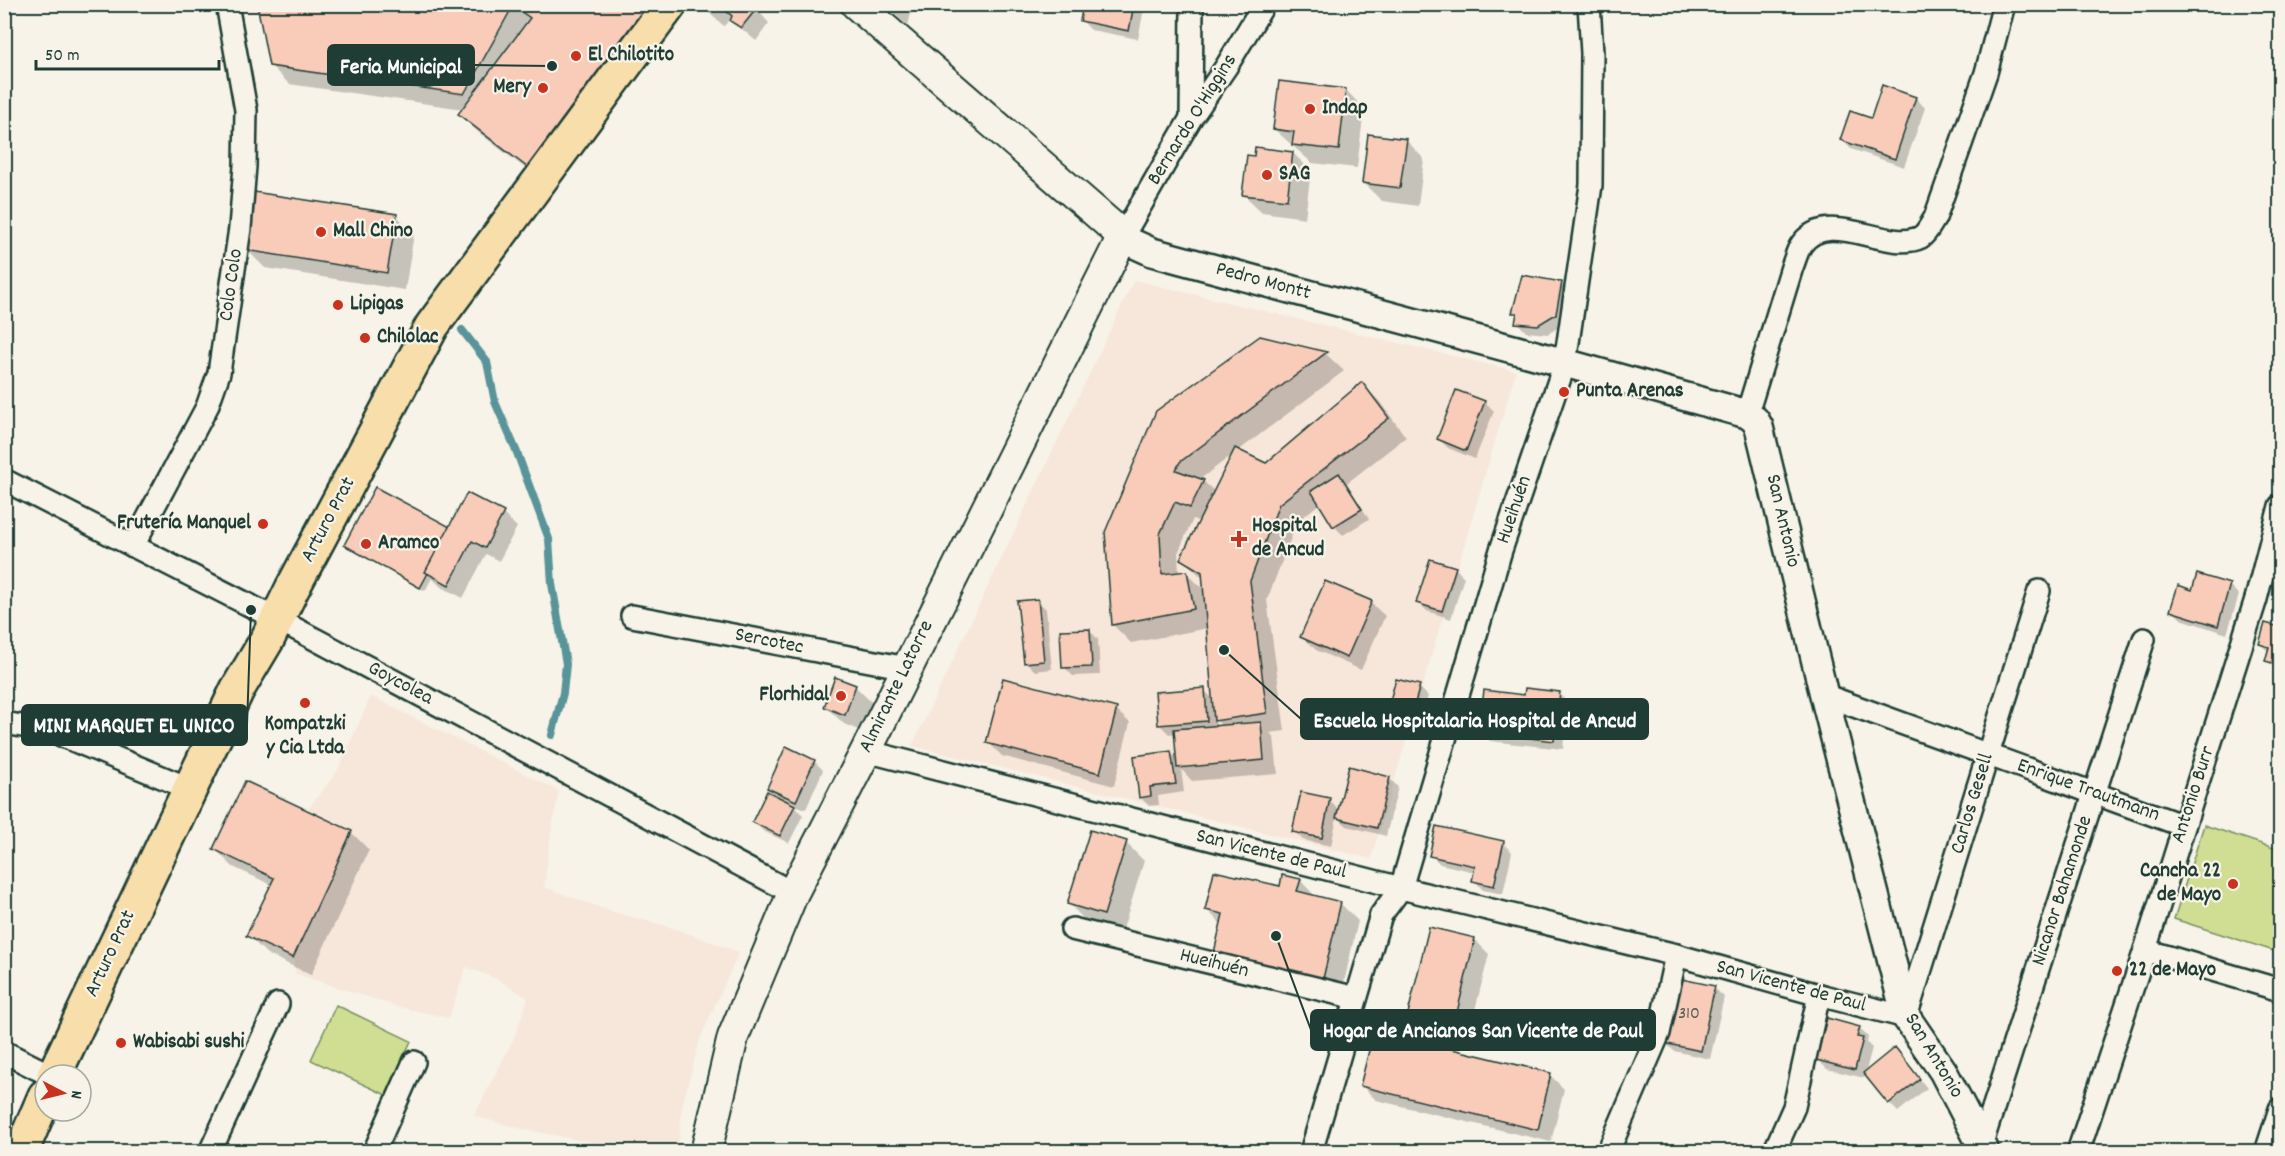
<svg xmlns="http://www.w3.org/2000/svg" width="2285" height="1156" font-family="Dekko,sans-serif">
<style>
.built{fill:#f7e7da}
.green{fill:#cfde92;stroke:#778e63;stroke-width:1.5}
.shadow{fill:#0003;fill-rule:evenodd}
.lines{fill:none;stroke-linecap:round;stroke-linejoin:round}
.stream{stroke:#599499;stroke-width:8}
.building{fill:#f8ccb9;stroke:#1f3d34;stroke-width:1.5}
.minor-casing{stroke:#1f3d34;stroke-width:26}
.tertiary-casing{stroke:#1f3d34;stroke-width:32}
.secondary-casing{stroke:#1f3d34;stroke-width:34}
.primary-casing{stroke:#1f3d34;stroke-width:38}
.minor{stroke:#f7f3e8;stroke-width:21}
.tertiary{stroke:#f7f3e8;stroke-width:27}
.secondary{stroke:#f7f3e8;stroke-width:30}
.primary{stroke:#f8deab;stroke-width:33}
.poi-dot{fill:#c8321e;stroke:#f7f3e8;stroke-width:2}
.labels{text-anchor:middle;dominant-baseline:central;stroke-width:4.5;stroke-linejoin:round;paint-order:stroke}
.number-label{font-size:18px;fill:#556155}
.poi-label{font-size:21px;font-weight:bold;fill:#1f3d34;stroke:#f7f3e8;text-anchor:start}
.street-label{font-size:21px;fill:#1f3d34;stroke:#f7f3e8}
.leader{fill:none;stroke:#1f3d34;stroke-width:2}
.callout-dot{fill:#1f3d34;stroke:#f7f3e8;stroke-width:2}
.callout{fill:#1f3d34;stroke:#1f3d34;stroke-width:2}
.callout-label{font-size:22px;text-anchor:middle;font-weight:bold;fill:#fff}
</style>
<rect width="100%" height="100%" fill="#f7f3e8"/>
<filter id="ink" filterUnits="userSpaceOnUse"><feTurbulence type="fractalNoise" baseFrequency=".0167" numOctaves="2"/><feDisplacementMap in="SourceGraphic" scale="12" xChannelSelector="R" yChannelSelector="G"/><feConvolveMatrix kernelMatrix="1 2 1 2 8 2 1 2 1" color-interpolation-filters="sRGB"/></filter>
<g filter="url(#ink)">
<!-- built -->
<g class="built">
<path d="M1134 280 1516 371 1371 859 912 746Z"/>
<path d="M371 696 559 791 551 832 544 887 607 910 673 928 739 952 700 1039 682 1107 678 1152 647 1151 605 1145 522 1129 474 1116 514 1038 528 998 497 979 466 967 449 1018 399 1007 296 974 293 958 351 831 307 810 337 772Z"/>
</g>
<!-- green -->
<g class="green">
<path d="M2204 825 2280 850V953L2174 919Z"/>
<path d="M336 1005 411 1041 386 1095 311 1060Z"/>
</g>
<!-- shadow -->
<g class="shadow">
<path d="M259 4H689L551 188 478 132 459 114 463 109 289 84 270 65Z"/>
<path d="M699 4H764L759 12 769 23 756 41 730 19 724 26Z"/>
<path d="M883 4H913L908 26Z"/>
<path d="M1085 4H1145L1138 39 1091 30 1082 21Z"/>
<path d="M1883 87 1916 98 1925 108 1904 167 1851 149 1842 140 1872 120Z"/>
<path d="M1346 90 1364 109 1357 168 1312 163 1274 129Z"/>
<path d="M1406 140 1424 159 1418 206 1382 201 1363 183Z"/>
<path d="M1293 153 1311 171 1305 218 1262 212 1243 194Z"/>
<path d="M396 215 414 234 405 290 265 268 246 249Z"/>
<path d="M1561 284 1571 293 1565 323 1548 334 1526 332 1517 322 1518 317 1514 312Z"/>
<path d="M1261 338 1326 354 1344 371 1238 451 1266 465 1362 384 1380 402 1406 437 1347 483 1369 519 1343 535 1334 526 1320 503 1297 522 1267 600 1285 731 1270 733 1274 737 1278 774 1192 781 1181 769 1184 792 1158 796 1159 805 1149 806 1140 797 1171 753 1178 760 1176 733 1169 734 1160 725 1204 690 1214 700 1208 628 1131 643 1113 625 1106 533ZM1233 454 1215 492 1203 481 1199 480ZM1193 519 1200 522 1182 559 1204 579 1205 591 1186 572 1179 573 1178 553ZM1215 719 1222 726 1216 727Z"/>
<path d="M1457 392 1485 402 1494 411 1475 459 1448 448 1439 439Z"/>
<path d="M503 514 517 527 499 561 486 554 463 598 440 586 432 578 425 591 345 545 450 529Z"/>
<path d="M1455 568 1464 577 1451 619 1427 611 1418 602Z"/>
<path d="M2198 576 2230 586 2239 595 2227 634 2181 619 2172 610 2193 592Z"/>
<path d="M1326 583 1371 603 1385 616 1361 670 1316 650 1302 637Z"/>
<path d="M1037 600 1046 609 1052 669 1035 671 1026 662Z"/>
<path d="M2266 624 2280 628V671L2276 669 2266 660 2269 652 2260 644Z"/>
<path d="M1089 630 1098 639 1100 675 1073 676 1064 667Z"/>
<path d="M835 679 856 687 874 705 863 732 844 724 825 706Z"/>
<path d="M1419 687 1428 696 1417 737 1395 730 1386 721Z"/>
<path d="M1559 694 1568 703 1563 749 1490 741 1481 732 1526 696Z"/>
<path d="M1116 710 1130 723 1114 786 1002 756 988 742Z"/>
<path d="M814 761 823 770 806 809 792 804 803 815 789 843 763 831 754 822 778 797 768 788Z"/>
<path d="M1389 778 1398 787 1386 836 1347 826 1337 817 1331 846 1303 840 1294 831 1329 800 1339 810Z"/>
<path d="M351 832 369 850 311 975 267 954 248 936 272 885 233 867 215 849Z"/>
<path d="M1126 843 1144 861 1122 932 1087 922 1069 904Z"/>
<path d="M1503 843 1512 852 1503 894 1483 890 1474 880 1475 872 1440 864 1431 855Z"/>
<path d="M1300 880 1317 898 1340 903 1358 921 1340 1000 1222 925 1207 910Z"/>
<path d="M1430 929 1475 940 1489 954 1467 1042 1442 1036 1439 1048 1550 1075 1564 1089 1551 1142 1376 1100 1362 1086 1405 1032Z"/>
<path d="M1714 988 1724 997 1710 1059 1674 1051 1664 1042Z"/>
<path d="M1859 1028 1868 1037 1867 1043 1872 1048 1864 1078 1827 1069 1818 1060Z"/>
<path d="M1895 1049 1927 1088 1898 1112 1889 1103Z"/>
<path d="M4 1111 10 1117 4 1131Z"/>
</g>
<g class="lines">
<!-- stream -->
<path class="stream" d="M462 330 487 362 495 402 516 450 549 539 552 584 566 664 563 693 552 735"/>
</g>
<!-- building -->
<g class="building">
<path d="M257 4H514L464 94 269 66Z"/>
<path d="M524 4H657L532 171 458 114 530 18 519 10Z"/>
<path d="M718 4H752L757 8 741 28 730 21 732 16Z"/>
<path d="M1083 4H1134L1129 31 1080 21Z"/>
<path d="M1279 81 1346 89 1339 150 1292 145 1294 132 1273 129Z"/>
<path d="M1882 85 1916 97 1895 159 1840 140 1850 111 1871 118Z"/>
<path d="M1368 134 1407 139 1400 188 1362 183Z"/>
<path d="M1255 147 1293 152 1287 200 1242 195 1247 155 1254 156Z"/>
<path d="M254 192 397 214 387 273 245 250Z"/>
<path d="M1522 275 1562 282 1556 314 1538 325 1515 323 1517 313H1512Z"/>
<path d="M1260 336 1327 352 1180 462 1176 470 1204 480 1190 508 1175 502 1160 534 1162 574 1187 571 1194 609 1112 625 1105 532 1156 411Z"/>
<path d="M1362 382 1389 418 1279 504 1250 581 1267 713 1214 721 1202 572 1180 559 1235 448 1266 463Z"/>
<path d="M1456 390 1485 401 1466 451 1437 439Z"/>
<path d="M1339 473 1362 509 1333 527 1311 491Z"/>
<path d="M375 487 452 528 420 588 344 545Z"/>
<path d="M467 493 504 512 485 548 472 541 449 585 425 572Z"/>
<path d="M1430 559 1456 567 1442 611 1416 603Z"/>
<path d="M2197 574 2230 584 2218 626 2170 611 2178 585 2192 590Z"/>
<path d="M1325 581 1372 601 1347 658 1300 637Z"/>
<path d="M1038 599 1044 661 1024 663 1017 601Z"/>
<path d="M2265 623 2280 627V665L2265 661 2269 647 2259 644Z"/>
<path d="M1090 629 1092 667 1062 668 1060 630Z"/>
<path d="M835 677 856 685 845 715 824 707Z"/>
<path d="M1003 678 1117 708 1100 773 986 743Z"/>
<path d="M1396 679 1420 685 1408 728 1384 722Z"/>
<path d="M1205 688 1207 721 1158 725 1155 692Z"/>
<path d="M1525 688 1560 692 1554 741 1479 732 1484 690 1524 695Z"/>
<path d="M1261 722 1264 760 1177 768 1174 729Z"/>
<path d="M786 746 815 760 796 801 767 788Z"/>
<path d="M1171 751 1176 784 1150 787 1151 796 1139 798 1134 756Z"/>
<path d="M1349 766 1390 777 1377 828 1336 818Z"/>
<path d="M245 781 352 831 293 958 246 936 274 878 213 849Z"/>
<path d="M767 791 795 805 780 836 752 822Z"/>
<path d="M1301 792 1330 798 1322 838 1292 832Z"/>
<path d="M1436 826 1504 841 1494 886 1472 881 1475 866 1429 856Z"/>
<path d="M1090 830 1127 841 1104 915 1067 904Z"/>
<path d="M1214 871 1280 886 1282 875 1301 879 1297 891 1341 902 1322 983 1213 957 1223 914 1205 910Z"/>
<path d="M1429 927 1475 938 1453 1029 1428 1023 1423 1042 1551 1073 1538 1130 1360 1086 1376 1023 1404 1030Z"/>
<path d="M1677 978 1715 986 1701 1051 1663 1043Z"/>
<path d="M1827 1018 1860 1027 1857 1037 1863 1038 1855 1070 1816 1060Z"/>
<path d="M1895 1047 1920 1079 1888 1104 1863 1073Z"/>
</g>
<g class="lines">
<!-- minor casing -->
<g class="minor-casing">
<g id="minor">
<path d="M1191 118 1192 4"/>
<path d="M1123 236 1191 118 1226 67 1264 4"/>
<path d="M1747 414 1792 267C1795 260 1797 251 1801 245 1828 206 1887 254 1921 237 1927 233 1931 224 1935 218L1986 73 2004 4"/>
<path d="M4 480 294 628 793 893"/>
<path d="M133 546 207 407 219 373 240 228 245 166 246 110 227 4"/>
<path d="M632 616 907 668"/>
<path d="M1824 695 2184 826"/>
<path d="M4 723 51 731 188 788"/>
<path d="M866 751 1401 888 1676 955 1819 995 1906 1017 2039 591"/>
<path d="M1072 929 1356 998"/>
<path d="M2145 950 2280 990"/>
<path d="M4 1052 50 1075"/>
<path d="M1982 1143 2144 639"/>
<path d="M210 1152 278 1004"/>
<path d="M374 1152 414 1062"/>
<path d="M1311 1152 1381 915 1401 888 1501 550 1565 363 1591 185 1592 53 1589 4"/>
<path d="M1608 1152 1659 1033 1676 955"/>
<path d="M1774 1152 1794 1107 1819 995"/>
<path d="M2078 1152 2145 950 2256 599 2280 506"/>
<path d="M2266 1152 2280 1109"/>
</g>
</g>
<!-- tertiary casing -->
<g class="tertiary-casing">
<path id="tertiary" d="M1123 236 1130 242 1152 252 1565 363 1747 414 1755 420 1759 427 1824 695 1906 1017 1943 1071 1985 1152"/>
</g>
<!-- secondary casing -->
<g class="secondary-casing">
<path id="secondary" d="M706 1152 733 1037 793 893 866 751 1123 236 856 4"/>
</g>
<!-- primary casing -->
<g class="primary-casing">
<g id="primary">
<path d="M54 1075 237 690 268 638 292 589 432 326 670 4"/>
<path d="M21 1152 45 1096"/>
</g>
</g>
<!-- minor -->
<use href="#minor" class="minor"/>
<!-- tertiary -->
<use href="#tertiary" class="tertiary"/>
<!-- secondary -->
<use href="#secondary" class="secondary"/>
<!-- primary -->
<use href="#primary" class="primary"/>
</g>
</g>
<!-- markers -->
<g class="poi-dot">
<circle cx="576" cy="56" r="6"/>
<circle cx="543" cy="88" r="6"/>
<circle cx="1310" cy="109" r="6"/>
<circle cx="1267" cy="175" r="6"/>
<circle cx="321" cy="232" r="6"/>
<circle cx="338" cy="305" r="6"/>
<circle cx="365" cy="338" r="6"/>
<circle cx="1564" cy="392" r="6"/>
<circle cx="263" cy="524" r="6"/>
<path d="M1236 530h6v6h6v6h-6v6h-6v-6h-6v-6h6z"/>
<circle cx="366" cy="544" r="6"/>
<circle cx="841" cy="696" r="6"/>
<circle cx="305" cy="703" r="6"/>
<circle cx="2233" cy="884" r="6"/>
<circle cx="2117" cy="971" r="6"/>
<circle cx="121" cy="1043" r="6"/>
</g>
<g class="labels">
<!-- number labels -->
<g class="number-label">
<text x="1689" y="1014">310</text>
</g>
<!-- poi labels -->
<g class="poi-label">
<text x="588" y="56">El Chilotito</text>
<text x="531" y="88" text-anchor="end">Mery</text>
<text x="1322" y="109">Indap</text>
<text x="1279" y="175">SAG</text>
<text x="333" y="232">Mall Chino</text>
<text x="350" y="305">Lipigas</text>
<text x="377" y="338">Chilolac</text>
<text x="1576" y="392">Punta Arenas</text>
<text x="251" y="524" text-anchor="end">Frutería Manquel</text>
<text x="1252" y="527">Hospital<tspan x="1252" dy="24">de Ancud</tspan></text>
<text x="378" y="544">Aramco</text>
<text x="829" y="696" text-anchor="end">Florhidal</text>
<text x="305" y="725" text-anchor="middle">Kompatzki<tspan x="305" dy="24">y Cia Ltda</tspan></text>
<text x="2221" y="872" text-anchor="end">Cancha 22<tspan x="2221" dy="24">de Mayo</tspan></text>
<text x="2129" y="971">22 de Mayo</text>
<text x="133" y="1043">Wabisabi sushi</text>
</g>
<!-- street labels -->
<g class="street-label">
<text transform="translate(1193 120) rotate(-58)">Bernardo O'Higgins</text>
<text transform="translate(1263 282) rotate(15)">Pedro Montt</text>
<text transform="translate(232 285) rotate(-82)">Colo Colo</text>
<text transform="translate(1515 510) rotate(-71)">Hueihuén</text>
<text transform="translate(329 520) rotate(-62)">Arturo Prat</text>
<text transform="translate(1782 521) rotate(77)">San Antonio</text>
<text transform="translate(769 642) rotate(11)">Sercotec</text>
<text transform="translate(400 684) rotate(28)">Goycolea</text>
<text transform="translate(897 687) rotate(-64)">Almirante Latorre</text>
<text transform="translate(2088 791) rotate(20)">Enrique Trautmann</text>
<text transform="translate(2194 795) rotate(-72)">Antonio Burr</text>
<text transform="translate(1973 804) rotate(-73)">Carlos Gesell</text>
<text transform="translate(1271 855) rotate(14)">San Vicente de Paul</text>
<text transform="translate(2063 891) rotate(-72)">Nicanor Bahamonde</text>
<text transform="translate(111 954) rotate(-65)">Arturo Prat</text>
<text transform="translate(1214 964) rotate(14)">Hueihuén</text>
<text transform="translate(1791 987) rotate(15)">San Vicente de Paul</text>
<text transform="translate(1933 1056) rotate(59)">San Antonio</text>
</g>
</g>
<!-- callouts -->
<path class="leader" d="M552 66L474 65M1224 650L1301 719M251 610L247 725M1276 936L1311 1030"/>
<g class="callout-dot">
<circle cx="552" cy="66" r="6"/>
<circle cx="1224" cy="650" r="6"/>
<circle cx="251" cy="610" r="6"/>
<circle cx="1276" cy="936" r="6"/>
</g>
<g class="callout">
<rect x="328" y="45" width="146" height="40" rx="6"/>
<rect x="1301" y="699" width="347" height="40" rx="6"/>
<rect x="22" y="705" width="225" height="40" rx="6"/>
<rect x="1311" y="1010" width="344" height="40" rx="6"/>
</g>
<g class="callout-label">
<text x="401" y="73">Feria Municipal</text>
<text x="1475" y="727">Escuela Hospitalaria Hospital de Ancud</text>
<text x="134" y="732">MINI MARQUET EL UNICO</text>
<text x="1483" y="1037">Hogar de Ancianos San Vicente de Paul</text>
</g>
<!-- margin -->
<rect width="2285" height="1156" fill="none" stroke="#f7f3e8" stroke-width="24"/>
<rect x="12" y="12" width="2261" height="1132" fill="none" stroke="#1f3d34" stroke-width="2" filter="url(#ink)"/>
<!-- north arrow -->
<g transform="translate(63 1093) rotate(97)"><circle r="28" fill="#f7f3e8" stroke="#a1aaa0" stroke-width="1.5"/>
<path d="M0-4.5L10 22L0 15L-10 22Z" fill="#c8321e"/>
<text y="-9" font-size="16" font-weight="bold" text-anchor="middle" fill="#1f3d34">N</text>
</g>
<!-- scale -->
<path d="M36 60v9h183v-9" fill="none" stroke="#1f3d34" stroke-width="3"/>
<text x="45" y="60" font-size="18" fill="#1f3d34" stroke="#f7f3e8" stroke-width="4.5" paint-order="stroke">50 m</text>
</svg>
